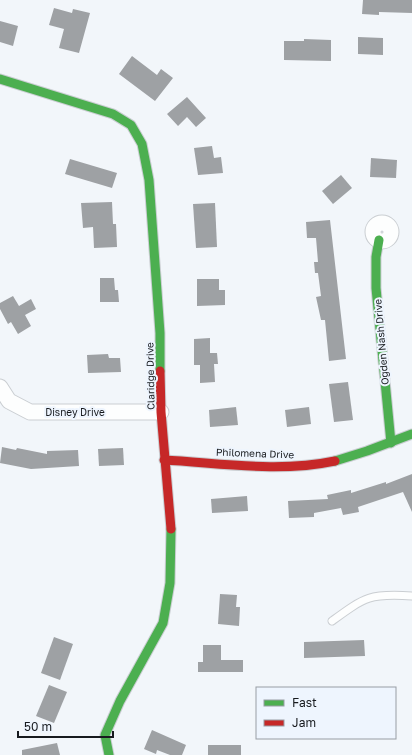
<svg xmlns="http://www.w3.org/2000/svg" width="412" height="755" font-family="'Golos Text',sans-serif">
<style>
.building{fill:#9ea1a4}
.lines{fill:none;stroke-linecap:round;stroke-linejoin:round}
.lane-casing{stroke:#caced2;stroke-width:9}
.street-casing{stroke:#caced2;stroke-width:17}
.fast-casing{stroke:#caced2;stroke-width:11}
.jam-casing{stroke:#caced2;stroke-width:11}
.lane{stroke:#fdfefe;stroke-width:7}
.street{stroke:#fdfefe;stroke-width:15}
.fast{stroke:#4caf50;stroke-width:9}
.jam{stroke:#c62828;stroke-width:9}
.labels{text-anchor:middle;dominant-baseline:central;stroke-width:4;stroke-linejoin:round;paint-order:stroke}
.street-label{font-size:10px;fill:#171a1e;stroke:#eef5fe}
</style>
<rect width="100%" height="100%" fill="#f2f6fa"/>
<!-- building -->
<g class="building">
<path d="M363 0H412V13L379 12V15L362 14Z"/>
<path d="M54 8 72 13 73 9 90 13 79 53 59 48 64 29 49 25Z"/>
<path d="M0 21 18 26 13 46 0 42Z"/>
<path d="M358 37 383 38V55L358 54Z"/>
<path d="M304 39 331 40V61L284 60V41H304Z"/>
<path d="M132 56 157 75 161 69 173 78 155 101 119 74Z"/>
<path d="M187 97 206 118 196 127 187 117 178 126 167 114Z"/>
<path d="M212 146 214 158 221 157 223 173 198 175 194 148Z"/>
<path d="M371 158 397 160 396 178 370 177Z"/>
<path d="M70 159 117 173 112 188 65 174Z"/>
<path d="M341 175 352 188 333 204 322 191Z"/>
<path d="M112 202 113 224H116L117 247 94 248 93 227 83 228 81 203Z"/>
<path d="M215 203 217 247 196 248 193 204Z"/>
<path d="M330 220 346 359 329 361 325 320H321L316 297 321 296 318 273H315L314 262H318L316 238H307L306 222Z"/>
<path d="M100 278H114L115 290H118L119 302H100Z"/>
<path d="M197 279H219V290H225V305L197 306Z"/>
<path d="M13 296 19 306 31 299 36 309 25 315 31 326 18 334 11 322 8 324 0 309V303Z"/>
<path d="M210 338V353H217L218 364H214L215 382 200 383V365H194V339Z"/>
<path d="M108 354 109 358H120L121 372 88 373 87 355Z"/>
<path d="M348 382 353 420 334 422 329 384Z"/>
<path d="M236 407 238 425 210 427 209 410Z"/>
<path d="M309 407 311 424 287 427 285 410Z"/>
<path d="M2 447 16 450 17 448 47 454V451L78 450 79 466 31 469 0 463Z"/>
<path d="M123 448 124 465 99 466 98 449Z"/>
<path d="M412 474V512L403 492 358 507 359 512 343 515 341 508 314 513V517L289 518 288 501 328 499 327 495 351 490V493L386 482V484Z"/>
<path d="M247 496 248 511 212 513 211 499Z"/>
<path d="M220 594 237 595 236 607H240L239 626 218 624Z"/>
<path d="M54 637 73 644 60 680 41 673Z"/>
<path d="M364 640 365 656 304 658V642Z"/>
<path d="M203 645H221V660H243V672H198V662H203Z"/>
<path d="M49 685 67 692 54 723 36 716Z"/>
<path d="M152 730 186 745 182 755H170L157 750 156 754 144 749Z"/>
<path d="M57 743 60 755H22V750Z"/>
<rect x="208" y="745" width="33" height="10"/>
</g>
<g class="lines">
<!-- lane casing -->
<g class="lane-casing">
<path id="lane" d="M332 621C365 597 370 593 412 596"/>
</g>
<!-- street casing -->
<g class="street-casing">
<g id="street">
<circle cx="382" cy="232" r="9"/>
<path d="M0 387 9 401 30 412H161"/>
</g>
</g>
<!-- fast casing -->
<g class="fast-casing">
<g id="fast">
<path d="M0 79 113 114 131 125 142 144 149 180 160 333V371"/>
<path d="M379 240 376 257V288L391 443"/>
<path d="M335 461 367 451 412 434"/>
<path d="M109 755 105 735 120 701 163 623 170 583 171 529"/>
</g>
</g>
<!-- jam casing -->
<g class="jam-casing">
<g id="jam">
<path d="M160 371 161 412 171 529"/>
<path d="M164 460C221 463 278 473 335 461"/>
</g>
</g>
<!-- lane -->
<use href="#lane" class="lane"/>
<!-- street -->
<use href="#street" class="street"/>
<!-- fast -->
<use href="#fast" class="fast"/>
<!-- jam -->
<use href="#jam" class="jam"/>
</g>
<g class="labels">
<!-- street labels -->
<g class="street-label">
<text transform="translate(381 342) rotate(-95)">Ogden Nash Drive</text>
<text transform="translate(150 376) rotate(-91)">Claridge Drive</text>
<text x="75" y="412">Disney Drive</text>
<text transform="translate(255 453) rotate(2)">Philomena Drive</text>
</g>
</g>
<!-- legend -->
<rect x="256" y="687" width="140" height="52" fill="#eef5fe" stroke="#989da4"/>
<rect x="264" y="700" width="20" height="6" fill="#4caf50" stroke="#989da4"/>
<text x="292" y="707" font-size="12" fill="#171a1e">Fast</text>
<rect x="264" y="720" width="20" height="6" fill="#c62828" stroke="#989da4"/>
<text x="292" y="727" font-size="12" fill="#171a1e">Jam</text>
<!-- scale -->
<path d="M18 731v6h95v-6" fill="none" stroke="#171a1e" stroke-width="2"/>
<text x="24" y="731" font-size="12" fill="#171a1e" stroke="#eef5fe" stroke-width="3" paint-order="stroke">50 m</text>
</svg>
